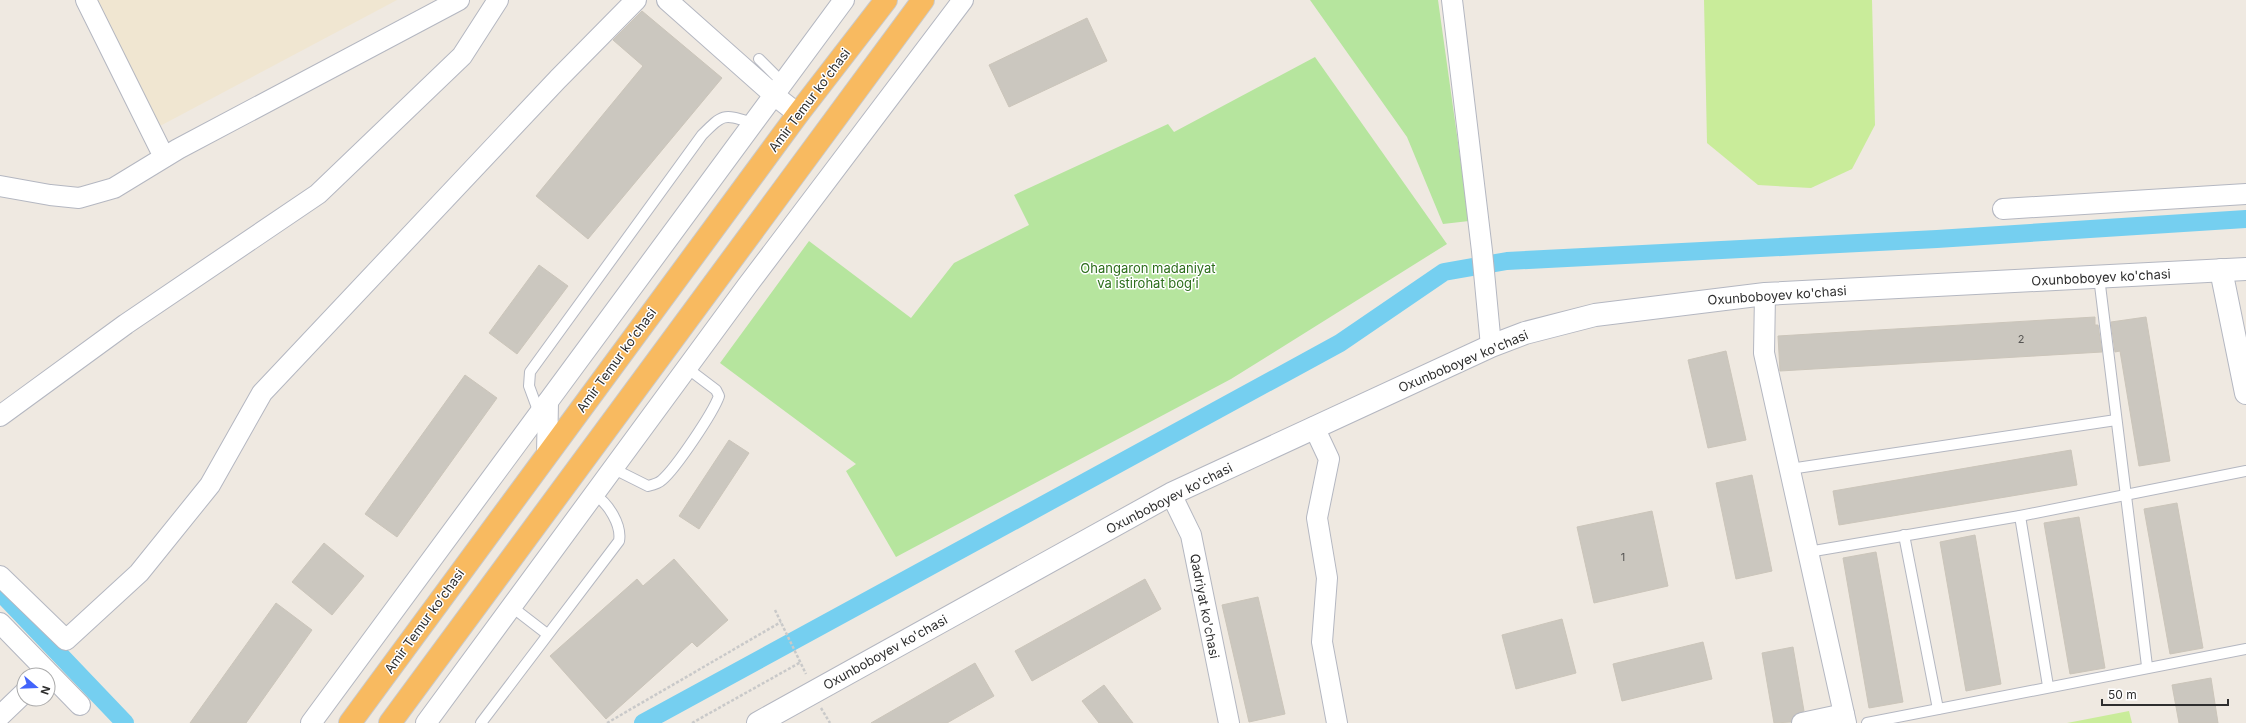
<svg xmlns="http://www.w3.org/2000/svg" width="2246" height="723" font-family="Inter,sans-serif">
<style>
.education{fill:#f0e6d1}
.green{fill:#b6e59e}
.pitch{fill:#c9ec9a}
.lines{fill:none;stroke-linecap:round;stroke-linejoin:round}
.canal{stroke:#75cff0;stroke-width:18}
.building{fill:#cbc7bf;stroke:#cbc5ba}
.service-casing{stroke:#b4b7c1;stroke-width:12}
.minor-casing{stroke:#b4b7c1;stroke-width:22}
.secondary-casing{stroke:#b4b7c1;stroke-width:24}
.trunk-casing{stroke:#c9c9c9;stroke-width:24}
.path{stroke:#c9c9c9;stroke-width:2.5;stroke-dasharray:3 2;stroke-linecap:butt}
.service{stroke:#fff;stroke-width:10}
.minor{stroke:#fff;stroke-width:20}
.secondary{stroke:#fff;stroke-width:22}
.trunk{stroke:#f8ba60;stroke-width:22}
.labels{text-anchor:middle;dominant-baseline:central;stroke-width:3;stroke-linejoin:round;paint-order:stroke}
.number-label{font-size:11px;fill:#555452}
.street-label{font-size:13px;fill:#2e2e2e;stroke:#fff}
.park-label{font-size:13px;fill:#2c6e1b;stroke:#fff}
</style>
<rect width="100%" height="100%" fill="#efe9e1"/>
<!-- education -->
<path class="education" d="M95 0H397L160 126Z"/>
<!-- green -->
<g class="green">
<path d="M1310 0H1438L1469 221 1443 224 1407 137Z"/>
<path d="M1315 57 1447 244 1231 379 896 557 846 471 856 464 720 363 809 241 911 318 954 263 1029 225 1014 195 1168 124 1174 132Z"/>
</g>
<!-- pitch -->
<g class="pitch">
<path d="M1704 0H1872L1875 125 1852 169 1811 188 1758 185 1707 143Z"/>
<path d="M2129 711 2132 723H2067Z"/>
</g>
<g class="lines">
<!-- canal -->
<g class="canal">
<path d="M0 592 125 723"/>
<path d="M643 723 1340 343 1444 272 1507 261 1937 239 2246 219"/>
</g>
</g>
<!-- building -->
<g class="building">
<path d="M642 11 722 78 588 239 536 196 643 66 613 40Z"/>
<path d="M1087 18 1107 61 1009 107 989 65Z"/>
<path d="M539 265 568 286 517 354 489 333Z"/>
<path d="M2095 317V325H2098L2102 352 1780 371 1778 336Z"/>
<path d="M2146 317 2170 461 2139 466 2120 351 2115 352 2111 322Z"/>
<path d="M1726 351 1746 440 1708 448 1688 360Z"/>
<path d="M465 375 497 398 397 537 365 514Z"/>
<path d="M729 440 749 453 699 529 679 516Z"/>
<path d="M2071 450 2077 485 1839 525 1833 491Z"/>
<path d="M1752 475 1772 571 1736 579 1716 483Z"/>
<path d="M2177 503 2203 648 2170 654 2144 509Z"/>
<path d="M1652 511 1668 586 1594 603 1577 527Z"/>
<path d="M2079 517 2105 668 2070 674 2044 523Z"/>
<path d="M1975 535 2001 684 1966 691 1940 542Z"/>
<path d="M324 543 364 576 332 615 292 582Z"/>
<path d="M1876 552 1903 702 1869 708 1843 558Z"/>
<path d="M674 559 728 620 697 647 692 642 606 719 550 656 637 579 643 586Z"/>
<path d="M1145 579 1161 609 1032 681 1015 651Z"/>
<path d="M1258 597 1285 714 1249 722 1222 605Z"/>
<path d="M276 603 312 630 246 723H190Z"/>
<path d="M1562 619 1576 673 1516 689 1502 635Z"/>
<path d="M1703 642 1712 679 1622 701 1613 664Z"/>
<path d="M1793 647 1804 711 1795 714 1791 722 1774 723 1762 653Z"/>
<path d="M975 663 994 696 947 723H871Z"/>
<path d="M2211 678 2218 723H2179L2172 685Z"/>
<path d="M1104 685 1133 723H1099L1082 701Z"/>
</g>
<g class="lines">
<!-- service casing -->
<g class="service-casing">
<g id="service">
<path d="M759 59 783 83"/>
<path d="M2099 277 2147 666"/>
<path d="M539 413 529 386 530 372 702 135C724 113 723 114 753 123"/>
<path d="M614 469 648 486C652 485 659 483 662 480 676 468 713 413 719 396L716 390 687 368"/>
<path d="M1790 469 2116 420"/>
<path d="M2020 516 2048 686"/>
<path d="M1904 535 1938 709"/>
<path d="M1808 552 2020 516 2246 471"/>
<path d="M512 607 547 634"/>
<path d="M481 723 619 541C622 525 608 503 595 495"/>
<path d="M1867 723 2246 649"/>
</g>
</g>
<!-- minor casing -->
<g class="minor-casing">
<g id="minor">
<path d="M86 0 164 157"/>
<path d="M667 0 774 95 798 114"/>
<path d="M1452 0 1482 251 1491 346"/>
<path d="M0 186 50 195 79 198 114 188 178 149 459 0"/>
<path d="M2003 209 2246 194"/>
<path d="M1765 294 1764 353 1846 723"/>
<path d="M0 416 126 324 318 194 462 56 498 0"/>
<path d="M1314 427 1329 459 1317 518 1327 578 1322 642 1337 723"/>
<path d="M547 454 548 402"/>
<path d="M1171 494 1191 535 1229 723"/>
<path d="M0 576 66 640 139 573 210 485 262 393 558 79 636 0"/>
<path d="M0 623 80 705"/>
<path d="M0 716 24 693"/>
<path d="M311 723 844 0"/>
<path d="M426 723 747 286 963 0"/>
<path d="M1802 723 1844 714"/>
</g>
</g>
<!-- secondary casing -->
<g class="secondary-casing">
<g id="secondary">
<path d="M2221 270 2246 393"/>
<path d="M758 723 1171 494 1491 346 1525 333 1595 315 1765 294 2246 269"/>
</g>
</g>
<!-- trunk casing -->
<g class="trunk-casing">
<g id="trunk">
<path d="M350 723 798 114 886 0"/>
<path d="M390 723 923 0"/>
</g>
</g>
<!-- path -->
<g class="path">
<path d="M775 610 806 674"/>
<path d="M821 708 830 723"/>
<path d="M607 723 781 622"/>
<path d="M692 723 801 662"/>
</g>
<!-- service -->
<use href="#service" class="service"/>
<!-- minor -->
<use href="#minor" class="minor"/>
<!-- secondary -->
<use href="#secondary" class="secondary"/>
<!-- trunk -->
<use href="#trunk" class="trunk"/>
</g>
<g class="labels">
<!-- number labels -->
<g class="number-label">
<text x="2021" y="339">2</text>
<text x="1623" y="557">1</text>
</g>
<!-- street labels -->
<g class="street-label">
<text transform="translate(809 100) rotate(-53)">Amir Temur koʻchasi</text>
<text transform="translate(2101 277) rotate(-3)">Oxunboboyev ko'chasi</text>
<text transform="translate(1777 295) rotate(-4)">Oxunboboyev ko'chasi</text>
<text transform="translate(616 360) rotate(-54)">Amir Temur koʻchasi</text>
<text transform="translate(1463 361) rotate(-23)">Oxunboboyev ko'chasi</text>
<text transform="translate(1169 498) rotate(-27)">Oxunboboyev ko'chasi</text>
<text transform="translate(1205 606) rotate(79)">Qadriyat ko'chasi</text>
<text transform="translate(424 621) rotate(-54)">Amir Temur koʻchasi</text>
<text transform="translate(885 652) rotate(-29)">Oxunboboyev ko'chasi</text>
</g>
<!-- park labels -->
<g class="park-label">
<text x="1148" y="268">Ohangaron madaniyat<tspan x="1148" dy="15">va istirohat bogʻi</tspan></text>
</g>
</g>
<!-- north arrow -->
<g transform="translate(36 687) rotate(109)"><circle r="19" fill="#ffffff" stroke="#ababab"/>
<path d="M0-3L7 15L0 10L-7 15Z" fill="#4264fb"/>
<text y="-6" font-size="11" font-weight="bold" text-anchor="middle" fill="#2e2e2e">N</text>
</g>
<!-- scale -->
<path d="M2102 699v6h126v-6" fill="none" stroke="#2e2e2e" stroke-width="2"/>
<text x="2108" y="699" font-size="12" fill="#2e2e2e" stroke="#ffffff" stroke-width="3" paint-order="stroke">50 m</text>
</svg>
